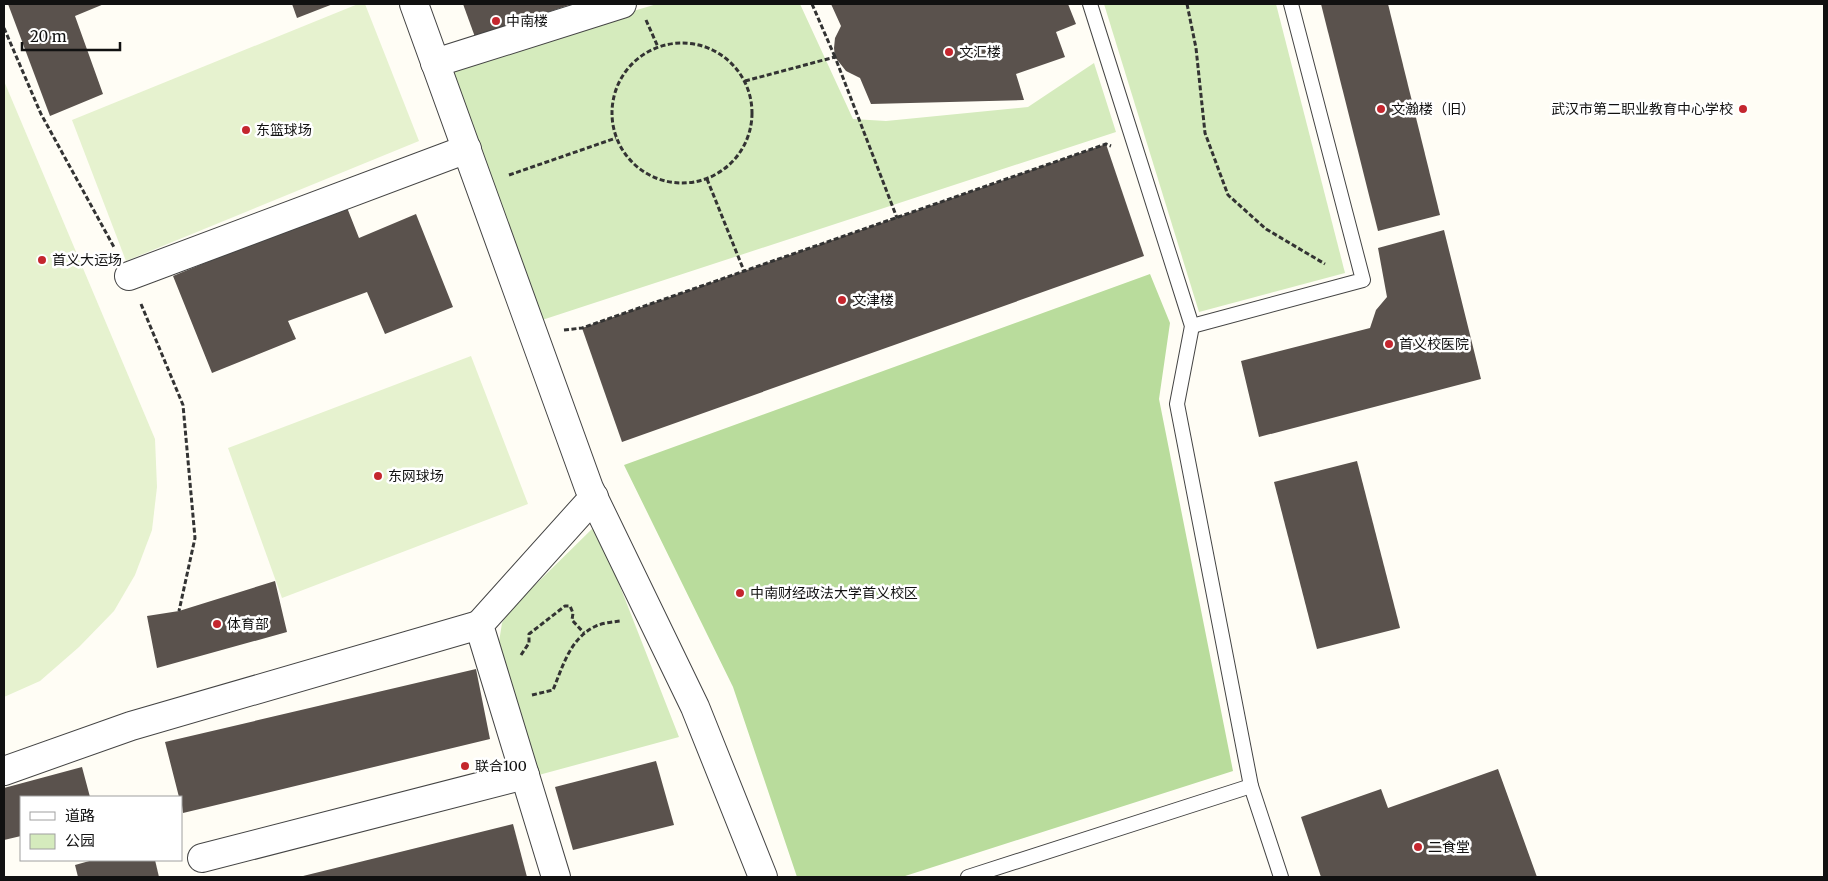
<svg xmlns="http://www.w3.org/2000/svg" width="1828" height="881" font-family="Merriweather,'Noto Sans SC',serif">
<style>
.green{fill:#d5ebbd}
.forest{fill:#b9dc9c}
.pitch{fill:#e6f2cf}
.building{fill:#5a524d}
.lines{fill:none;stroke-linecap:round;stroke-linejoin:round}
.service-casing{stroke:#444;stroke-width:16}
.minor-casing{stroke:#444;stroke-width:30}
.path{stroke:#333;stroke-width:3;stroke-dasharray:5 2.5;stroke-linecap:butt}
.service{stroke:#fff;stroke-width:14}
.minor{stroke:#fff;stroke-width:28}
.poi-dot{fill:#c4262e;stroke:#fff;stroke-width:2}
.labels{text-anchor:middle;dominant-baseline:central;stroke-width:5;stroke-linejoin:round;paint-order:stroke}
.poi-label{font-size:14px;fill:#111;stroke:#fff;text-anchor:start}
</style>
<rect width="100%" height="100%" fill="#fffdf5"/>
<!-- green -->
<g class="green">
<path d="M657 4H800L853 119 886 121 1028 107 1094 63 1116 132 536 322 445 67Z"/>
<path d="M1104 4H1276L1345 273 1199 312Z"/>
<path d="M596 525 679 737 535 776 499 642 502 623 513 604 528 592Z"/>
</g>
<!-- forest -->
<path class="forest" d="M1150 274 1170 323 1159 399 1233 771 902 877H797L733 687 624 465Z"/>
<!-- pitch -->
<g class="pitch">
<path d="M358 4H365L419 141 126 261 72 120Z"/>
<path d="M4 81 155 439 157 487 152 530 135 575 114 611 79 647 40 681 4 697Z"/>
<path d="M471 356 528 504 282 598 228 448Z"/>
</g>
<!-- building -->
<g class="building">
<path d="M8 4H104L75 16 103 94 50 116Z"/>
<path d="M292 4H333L297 18Z"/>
<path d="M463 4H572L475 37Z"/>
<path d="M831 4H1068L1076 24 1056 32 1065 57 1016 74 1024 100 871 104 860 78 846 71 835 57 834 48 835 38 841 26Z"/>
<path d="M1321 4H1388L1440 215 1378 231Z"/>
<path d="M1106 144 1144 256 622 442 582 328Z"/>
<path d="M346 205 359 238 416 214 453 307 385 334 367 292 288 321 296 339 212 373 173 276Z"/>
<path d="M1444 230 1481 379 1259 437 1241 361 1370 328 1376 310 1387 297 1378 248Z"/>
<path d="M1357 461 1400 628 1317 649 1274 482Z"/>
<path d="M275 581 287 632 157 668 147 616 179 611Z"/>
<path d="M476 669 490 739 183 813 181 797H179L165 742Z"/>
<path d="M656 761 674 825 573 850 555 787Z"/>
<path d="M82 767 90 797H21V836L4 840V788Z"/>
<path d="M1498 769 1537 877H1321L1301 817 1381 789 1388 808Z"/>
<path d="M513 824 527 877H299Z"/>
<path d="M93 860H155L159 877H78L75 865Z"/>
</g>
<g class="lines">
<!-- service casing -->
<g class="service-casing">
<g id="service">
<path d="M1090 4 1192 326 1177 404 1251 786 1281 877"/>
<path d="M1192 326 1363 280 1291 4"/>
<path d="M968 877 1251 786"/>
</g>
</g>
<!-- minor casing -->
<g class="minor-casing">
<g id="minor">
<path d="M414 4 589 488 695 707 763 877"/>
<path d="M435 63 622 4"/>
<path d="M129 276 467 149"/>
<path d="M4 771 131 726 479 625"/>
<path d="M202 858 525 775"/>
<path d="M556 877 479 625 594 497"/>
</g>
</g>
<!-- path -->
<g class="path">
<path d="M812 4 835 57"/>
<path d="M1187 4 1196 48 1205 133 1228 195 1266 229 1325 264"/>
<path d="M646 20 658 47"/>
<path d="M4 28 41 114 115 249"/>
<circle cx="682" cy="113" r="70"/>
<path d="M745 81 835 57 897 218"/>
<path d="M509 175 616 138"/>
<path d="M707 179 744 271"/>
<path d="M141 304 183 405 195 538 179 611"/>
<path d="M564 330 582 328 1106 144 1111 146"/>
<path d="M521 655 529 643V634L565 606H570L573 613 572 620 584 633"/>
<path d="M532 695 553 690C563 666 570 638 596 626 603 623 612 622 620 621"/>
</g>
<!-- service -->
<use href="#service" class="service"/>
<!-- minor -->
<use href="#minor" class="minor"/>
</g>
<!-- markers -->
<g class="poi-dot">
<circle cx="496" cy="21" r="5"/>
<circle cx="949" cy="52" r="5"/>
<circle cx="1381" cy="109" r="5"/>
<circle cx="1743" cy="109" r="5"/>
<circle cx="246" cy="130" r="5"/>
<circle cx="42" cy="260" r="5"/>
<circle cx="842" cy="300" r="5"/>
<circle cx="1389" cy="344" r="5"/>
<circle cx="378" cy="476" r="5"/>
<circle cx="740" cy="593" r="5"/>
<circle cx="217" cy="624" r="5"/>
<circle cx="465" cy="766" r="5"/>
<circle cx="1418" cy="847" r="5"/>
</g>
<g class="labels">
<!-- poi labels -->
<g class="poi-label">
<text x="506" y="21">中南楼</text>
<text x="959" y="52">文汇楼</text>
<text x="1391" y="109">文瀚楼（旧）</text>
<text x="1733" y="109" text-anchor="end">武汉市第二职业教育中心学校</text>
<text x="256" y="130">东篮球场</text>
<text x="52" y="260">首义大运场</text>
<text x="852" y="300">文津楼</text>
<text x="1399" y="344">首义校医院</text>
<text x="388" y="476">东网球场</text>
<text x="750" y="593">中南财经政法大学首义校区</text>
<text x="227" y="624">体育部</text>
<text x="475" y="766">联合100</text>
<text x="1428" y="847">二食堂</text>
</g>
</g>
<!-- border -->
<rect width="1828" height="881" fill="none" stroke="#111111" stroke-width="10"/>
<!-- legend -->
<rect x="20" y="796" width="162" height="65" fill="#ffffff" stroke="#a0a0a0"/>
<rect x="30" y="812" width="25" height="8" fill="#ffffff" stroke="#a0a0a0"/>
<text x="65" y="821" font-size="15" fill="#111111">道路</text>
<rect x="30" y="834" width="25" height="15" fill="#d5ebbd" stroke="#a0a0a0"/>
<text x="65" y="846" font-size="15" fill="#111111">公园</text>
<!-- scale -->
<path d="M22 42v8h98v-8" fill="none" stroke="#111111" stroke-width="2.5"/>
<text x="30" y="42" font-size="15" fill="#111111" stroke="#ffffff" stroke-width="4" paint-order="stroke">20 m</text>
</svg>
